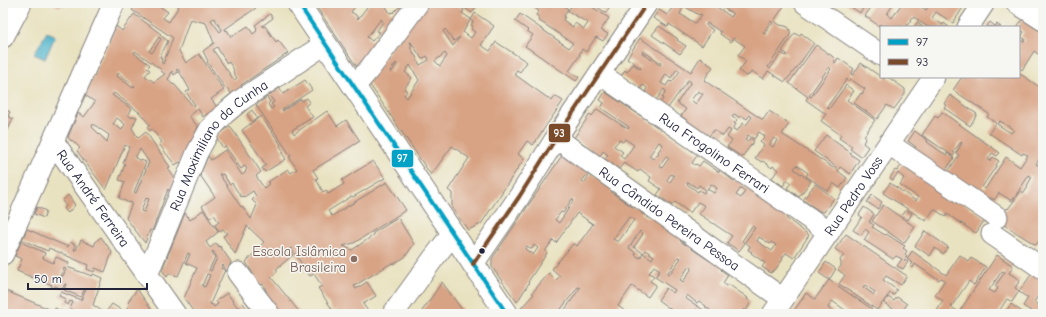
<svg xmlns="http://www.w3.org/2000/svg" width="1046" height="317" font-family="'Comic Neue',sans-serif">
<style>
.water{fill:#4cb3ca;stroke:#376a82}
.building{fill:#d8a384;fill-rule:evenodd}
.lines{fill:none;stroke-linecap:round;stroke-linejoin:round}
.minor-casing{stroke:#86827e;stroke-width:23}
.major-casing{stroke:#86827e;stroke-width:24}
.minor{stroke:#fff;stroke-width:21}
.major{stroke:#fff;stroke-width:22}
.bus-1-casing{stroke:#f6f6f2;stroke-width:7}
.bus-2-casing{stroke:#f6f6f2;stroke-width:7}
.bus-1{stroke:#02a2c7;stroke-width:4}
.bus-2{stroke:#7a4b2a;stroke-width:4}
.bus-dot{fill:#22223b;stroke:#f6f6f2;stroke-width:1.5}
.education-dot{fill:#8d6e63;stroke:#f6f6f2;stroke-width:1.5}
.labels{text-anchor:middle;dominant-baseline:central;stroke-width:3;stroke-linejoin:round;paint-order:stroke}
.street-label{font-size:14px;fill:#22223b;stroke:#f6f6f2}
.education-label{font-size:14px;fill:#785e54;stroke:#f6f6f2;text-anchor:end}
.line-badge{stroke:#f6f6f2;stroke-width:1.5}
.badge-label{font-size:11px;text-anchor:middle;font-weight:bold;fill:#fff}
</style>
<rect width="100%" height="100%" fill="#f6f6f2"/>
<filter id="ink" filterUnits="userSpaceOnUse"><feTurbulence type="fractalNoise" baseFrequency=".025" numOctaves="2"/><feDisplacementMap in="SourceGraphic" scale="8" xChannelSelector="R" yChannelSelector="G"/><feConvolveMatrix kernelMatrix="1 2 1 2 8 2 1 2 1" color-interpolation-filters="sRGB"/></filter>
<filter id="wash" filterUnits="userSpaceOnUse"><feTurbulence type="fractalNoise" baseFrequency=".012" numOctaves="4" result="noise"/><feDisplacementMap in="SourceGraphic" scale="16" xChannelSelector="R" yChannelSelector="G"/><feGaussianBlur stdDeviation="0.9" result="paint"/><feColorMatrix in="noise" values="0 0 0 0 0 0 0 0 0 0 0 0 0 0 0 0 0 1.4 0 .05"/><feComposite in="paint" operator="in"/></filter>
<g filter="url(#wash)">
<rect width="100%" height="100%" fill="#e9e2c0"/>
<!-- water -->
<path class="water" d="M47 32 54 35 55 36 45 59 34 54Z"/>
<g id="blocks">
<!-- building -->
<g class="building">
<path d="M56 3H66L65 6 62 4 60 7 55 5Z"/>
<path d="M137 3H155L168 12 163 18 169 22 179 6 175 3H253L256 8 225 29 226 31 227 30 231 37 248 26 253 34 257 31 256 29 257 28 255 25 270 14 273 18 262 26 263 27 265 26 276 42 278 40 288 53 241 85 244 89 233 96 227 88 226 89 207 62 208 61 203 51 214 43 206 23 190 19 179 51 186 63 199 54 224 90 211 99 217 107 203 117 198 109 189 116 198 127 182 165 180 162 175 165 159 144 162 142 152 129 150 131 147 127 150 125 139 112 114 93 112 95 132 109 128 115 132 118 133 116 137 117 132 128 138 138 146 132 170 167 168 168 176 180 171 193 168 189 152 231 150 230 145 243 126 218 132 203 129 202V203L119 198 125 182 119 180 125 164 123 163 129 147 125 145 106 190 77 151 80 148 72 140 71 141 68 137 78 113 84 117 95 102 85 95 116 26 122 31 134 14 161 34 160 35 168 41 160 57 162 59 161 62 163 64 173 38 132 10ZM214 18 222 30 220 32 211 20ZM159 37 161 39 152 53 149 51ZM217 47 227 64 229 62 234 70 233 72 237 78 234 80 213 50ZM135 51 162 70 161 71 165 74 154 82 145 76 150 70 147 68 150 65 134 53ZM178 69 190 90 186 92 195 105 193 106 174 84 173 85 168 79 170 76 172 71 174 75 178 72 176 70ZM118 73 135 86 133 88 117 76ZM117 118 125 124 122 130 113 124ZM93 124 109 135 107 142 92 127ZM140 149 149 162 136 193 134 192 146 162 135 158ZM146 198 149 199 144 212 141 211Z"/>
<path d="M318 3H358L351 12 356 15 358 19 370 3H384L390 13 393 12V13L400 6 398 3H409L361 73 316 6ZM381 19 383 22 377 31 380 32 372 41 367 37Z"/>
<path d="M432 3H454L464 10 462 13 471 19 463 32 471 38 475 32 471 29 473 26 471 25 473 22 471 20 475 13 494 26 481 45 490 51 496 42 527 62 520 72 517 70 514 74 552 101 555 96 563 101 533 145 527 141 518 154 524 159 481 224 468 230 452 208V193L448 190 469 158 452 146 431 175 368 82 416 12ZM445 29 454 41 460 37 453 46 443 31ZM410 42H411L422 59 427 56 429 60 420 65 417 61 418 60 410 47 412 46ZM445 53 447 56 440 66 435 61ZM396 63 397 64 391 73 390 71ZM410 65 419 80 407 98 404 95 407 91 404 89 412 78 405 72Z"/>
<path d="M457 3H479L472 13Z"/>
<path d="M527 3H560L568 9 564 16 565 17 563 20 573 27 575 23 584 29 588 23 568 11 573 3H586L609 18 601 30 608 34 603 41 596 37 586 52 582 49 579 55H580L569 71 579 77 576 81 525 46 533 35 527 31 528 30 515 21 520 14 569 48 573 43 538 20 540 18 536 15 539 11Z"/>
<path d="M592 3H613L606 13Z"/>
<path d="M674 3H780L784 6 774 21 780 25 785 26 788 27 790 30V35L768 67 770 69 781 53 786 56 787 54 782 51 795 33 799 36 801 33 814 43 798 66 785 82 768 71 763 79 752 71 749 75 746 76 739 71 746 61 738 55 745 46 733 38 731 42 720 34 721 32 707 23 706 25 713 30 702 46 669 24 668 27 653 18 659 10 667 15 675 4ZM719 5 733 14 731 17 717 7ZM684 6 699 15 700 14 702 15 695 23 680 14ZM771 21 773 23 765 34 763 33Z"/>
<path d="M845 3H867L860 13Z"/>
<path d="M874 3H894L887 14 892 18 902 3H918V5L926 10 930 3H966L953 23 936 12 932 18 943 25 944 23 949 27H928L920 22 919 24 923 27H914L919 20 913 17 906 27H883L880 24 879 26 865 16Z"/>
<path d="M1026 14 1043 26V51L1041 50 1038 54 1034 51 1022 70 1019 68V39L1024 42 1025 39 1021 37 1024 32 1019 29V27H1017Z"/>
<path d="M990 22 995 26 997 24 1001 27H986Z"/>
<path d="M659 26 678 39 677 40 686 46 680 54 652 35Z"/>
<path d="M640 38 691 72 700 58 713 67 704 80 705 81 763 120 769 111 789 124 782 134 835 169 836 167 814 151 826 135 851 153 850 154 859 160 850 174 840 167 838 171 847 178 840 188 833 183 828 191 806 176 808 173 797 165 794 169 811 181 799 197 787 188 791 183 787 180 783 186 772 178 778 170 773 166 772 168 763 161 762 162 755 158 764 145 760 142 765 136 759 132 754 139 748 135 745 140 747 142 750 138 754 141 742 157 727 147 732 141 727 137 731 131 728 129 723 136 714 130 709 136 681 116 686 109 677 103 691 82 688 80 668 108 660 103 664 98 662 97 666 91 664 89 656 100 645 92 647 88 643 85 640 89 621 76 625 70 627 72 633 64 640 69 641 68 627 58ZM643 51 661 63 660 65 642 53ZM677 69 680 71 672 82 669 81 666 86 661 83 666 74 671 78ZM698 91 703 94 696 104 691 100ZM734 114 740 118 742 116 747 119 750 115 752 117 746 125 743 123 737 131 733 129 736 124 734 123 737 120 732 117ZM774 138 777 140 773 147 769 145Z"/>
<path d="M816 45 832 56 835 59 833 61 835 63 838 58 854 69 851 74 853 75 861 63 884 79 885 77H888L905 89V94L894 109 887 105 877 119 854 103 861 93 862 94 865 89 850 79 849 81 847 79 827 107 829 109 846 85 854 91 847 100 875 120 864 136 866 137 863 143 868 147 861 157 850 149 852 147 839 138 841 135 821 121 826 114 806 100 808 97 789 83ZM829 67 831 69 811 97 809 96Z"/>
<path d="M1019 73 1041 88 1043 86V153L1036 164 1043 168V239L1041 238 1036 245 998 221 1007 208 1008 209 1021 191 1024 193 1028 187 1027 186 1032 177 1029 175 1012 201 999 193 994 200 992 198 980 200 945 176 959 155 956 153 962 143 961 142 953 152 955 153 953 156 922 135 935 116 938 118 942 112 1000 153 997 156 992 153 988 159 990 161 993 157 999 161 996 165H997L982 187 985 189 1006 157 1020 167 1028 155 1023 153 1022 155 989 133 996 123 987 117 989 114 953 90 962 77H1019ZM1000 121 1014 130 1011 133 997 124Z"/>
<path d="M305 80 312 90 282 110 283 111 301 99 302 101 307 98 310 102 305 106 313 117 292 130 294 134 327 111 337 126 346 120 360 141 313 170 318 178 316 179 323 192 326 190 328 194 344 184 342 180 373 161 385 178 353 197 352 196 328 211 332 216 387 182 406 210 354 243 343 246 352 250 374 235 373 233 398 218 414 244 405 257 393 264 392 263 354 286 356 289 367 282 376 296 363 304 370 314H340L337 309 334 312 318 288 322 286 314 274 310 276 291 248 289 250 293 255 276 269 278 271 271 277 301 314H276L264 294 267 292 265 289 266 288 263 284 260 286 253 278V274L246 262 264 242 247 226 235 254 223 236 228 233 227 232 226 233 223 229 219 232 215 225 219 222 214 215 210 218 202 206 215 197 200 175 208 156 211 160 225 150 242 175 246 172 245 171 247 169 245 166 241 169 225 146 223 148 216 137 230 126 261 172 256 176 264 188 269 184 268 182 288 169 291 173 297 169 289 157 291 156 256 105 267 97 270 102 268 104 271 109 274 107 271 104 274 102 269 95 279 88 283 94ZM219 174H220L221 175 223 174 230 185 232 183 241 197 243 196 244 197 253 191 256 196 252 200 257 205 251 219 242 206 241 207Z"/>
<path d="M605 92 698 154 692 163 695 165 696 164 699 166 703 161 719 172 720 170 735 182 736 180 788 216 786 218 809 235 794 258 786 253 782 258 783 259 775 270H774L771 273 762 267 765 263 751 253 752 252 748 250 750 246 745 242 755 228 752 226 742 241 745 243 739 251 727 243 732 236 699 214 705 206 698 202 690 213 675 202 672 205 657 195 661 189 649 181 651 177 640 169 638 172 624 163 619 169 605 159 608 155 603 151 600 156 574 138 590 114 592 116 597 109 628 129 629 127 601 108 604 103 600 100ZM625 139 634 145 624 159 620 156 623 152 614 146 619 140 623 142ZM659 142 663 145 658 152 659 153 657 155H656L653 159 649 156ZM666 156 669 158 662 168 659 166ZM671 174 674 176 670 182H668L667 180ZM688 182 697 188 699 185 706 190 704 193 699 190 698 192 687 184ZM711 184 717 188 714 193 707 189ZM741 188 745 191 741 198 736 195ZM759 237 770 244 771 242 776 245 772 251 757 241Z"/>
<path d="M950 95 977 114 970 126 944 108 946 105 944 104Z"/>
<path d="M3 108 10 112 8 116 13 119 3 141Z"/>
<path d="M252 110 257 118 252 122 247 114Z"/>
<path d="M261 116 281 145 280 146 284 152 282 153 286 159 265 172 262 168 266 165 242 130Z"/>
<path d="M915 131 928 141 927 142 946 155 947 153 954 158 943 174 912 153 916 147 908 141Z"/>
<path d="M563 154 589 172 582 181 584 183 591 173 613 189 611 192 634 208 636 205 643 210 641 213 649 218 651 215 682 238 680 241 686 245 688 242 693 246 692 249 710 261 712 258 723 266 721 270 728 275 723 283 727 286 728 284 748 298 747 299 751 302 746 311 744 309 741 313 743 314H699L700 312 696 309 695 310 696 311 693 313 695 314H683L684 312 682 311 680 314H677L658 300 666 288 673 293 675 290 655 277 660 270 654 266 649 273 654 276 650 281 656 285 648 297 632 286 618 306 629 314H525L521 308 534 294 532 293 549 273 556 280 560 276 552 269 573 244H575L577 246 593 224 577 213 556 243 553 240 545 251 547 253 528 282 529 283 517 302 492 267V259ZM572 199 574 200 559 223 555 220 561 212 563 213ZM629 217 634 220 618 242 613 239ZM640 231 643 234 634 247 643 253 645 250 654 256 652 259 643 253 640 258 635 255 636 253 629 248ZM534 245 538 248 533 255 525 249 527 246 532 249ZM678 257 681 258 669 275 667 274ZM689 266 692 268 683 282 680 280ZM578 287 580 288 564 311 561 309ZM687 295 697 303 699 301 706 306 705 307 710 310 708 313 685 298Z"/>
<path d="M903 163 986 218 976 233 947 214 946 217 934 209 926 221 883 193 890 183 916 201 918 197 900 185 904 178 898 173 893 180 890 178 895 170 897 171Z"/>
<path d="M815 184 834 198 824 212H821L803 200Z"/>
<path d="M68 195 75 205 68 213 64 209 66 206 62 201Z"/>
<path d="M872 195 882 202 878 209 867 202Z"/>
<path d="M883 205 915 227 904 243 872 221Z"/>
<path d="M37 207 46 211 44 218 34 214Z"/>
<path d="M864 207 874 214 869 222 874 225 872 227 885 235 886 234 905 246 903 248 907 251 905 254 907 256 904 260 908 262 903 269 897 266 902 259 896 256 893 259 864 240 869 232 865 229 861 235 853 230 862 217 859 215Z"/>
<path d="M203 210 218 232 206 242 210 248 216 243 219 247 220 246 231 262 227 272 223 265 221 268 225 270 210 304 213 305 214 307 218 304 216 301 227 293 238 308 239 306 244 314H195L184 298 197 268 186 263 190 254 188 253 178 276 169 273 167 277 162 270 185 213 190 220ZM213 251 217 258 211 271 209 270 215 257 212 253ZM207 274 210 275 205 287 202 286Z"/>
<path d="M906 210 912 214 908 220 902 216Z"/>
<path d="M27 229 68 247 70 242 76 245 74 250H76L81 240 94 246 96 241 101 237 112 252 105 272 95 268 94 272 87 269 88 265 49 248 48 251 22 240Z"/>
<path d="M925 231 948 247 943 254 935 248 930 256 915 246Z"/>
<path d="M846 234 907 276 901 285 886 276 883 280 897 290 894 295 890 293 877 310 839 284 845 275 838 270 841 266V263L840 260 844 255 835 249ZM865 285 875 292 874 295 863 287Z"/>
<path d="M21 242 45 253 43 258 53 263 56 257 69 263 67 267 92 276 93 274 102 278 93 305 105 313 112 304 123 311 121 314H79L80 312 70 309 73 302 70 301 68 305 64 303 66 299 59 296 61 292 81 300 86 290H84L81 297 64 290 66 284H65L62 289 55 286 54 288 51 286 52 285 40 280 39 281 35 280 36 279 17 271 22 259 15 256ZM64 268 66 269 63 276H61Z"/>
<path d="M912 251 946 275 960 255 969 262 971 258 986 267 974 285 969 281 951 307 959 312 997 255 1013 266 1009 273 1020 280 1015 288 1019 291 1012 302 1007 299 998 313 1000 314H935L943 301 935 295 945 280 941 278 939 280 935 277H934L915 264 913 268 910 266 913 263 907 259ZM1002 271 1005 272 995 286 998 288 995 293 989 290Z"/>
<path d="M826 262 836 269 829 280 872 309 868 314H851L832 301 828 308 837 314H792L806 293 815 299 829 280 819 273Z"/>
<path d="M1035 269 1043 274V300L1040 298 1043 294 1040 293 1034 302 1043 308V314H1033L1030 312 1031 311 1023 306 1028 298 1019 292Z"/>
<path d="M442 282 465 314H420Z"/>
<path d="M137 289 152 310 155 314H123L130 304 128 302Z"/>
<path d="M6 291 54 311 55 308 62 311 61 314H8L3 312V299Z"/>
<path d="M248 295 262 314H251L242 302Z"/>
<path d="M888 297 894 301 897 297 907 304 904 309 909 314H901L884 303Z"/>
<path d="M1011 304 1025 314H1004Z"/>
</g>
</g>
</g>
<g filter="url(#ink)">
<use href="#blocks" fill-opacity="0" stroke="#86827e" stroke-width="1"/>
<g class="lines">
<!-- minor casing -->
<g class="minor-casing">
<g id="minor">
<path d="M805 3 881 55"/>
<path d="M1017 3 1043 20"/>
<path d="M968 27 984 3"/>
<path d="M3 37 21 3"/>
<path id="s1" d="M600 74 829 232"/>
<path d="M354 87 371 67 418 3"/>
<path id="s2" d="M556 138 783 299"/>
<path id="s3" d="M53 141 175 314"/>
<path d="M889 144 997 217"/>
<path d="M992 234 1043 269"/>
<path d="M3 254 114 3"/>
<path d="M473 264 519 197 556 138 647 3"/>
<path d="M238 273 269 314"/>
<path id="s4" d="M147 275 197 153 210 129 224 114 241 100 325 44"/>
<path d="M393 314 433 259 453 233"/>
<path id="s5" d="M773 314 934 77"/>
</g>
</g>
<!-- major casing -->
<g class="major-casing">
<path id="major" d="M298 3 507 314"/>
</g>
<!-- minor -->
<use href="#minor" class="minor"/>
<!-- major -->
<use href="#major" class="major"/>
<!-- bus-1 casing -->
<g class="bus-1-casing">
<path id="bus-1" d="M298 3 507 314"/>
</g>
<!-- bus-2 casing -->
<g class="bus-2-casing">
<path id="bus-2" d="M473 264 519 197 556 138 647 3"/>
</g>
<!-- bus-1 -->
<use href="#bus-1" class="bus-1"/>
<!-- bus-2 -->
<use href="#bus-2" class="bus-2"/>
</g>
</g>
<!-- markers -->
<circle class="bus-dot" cx="482" cy="251" r="3.5"/>
<circle class="education-dot" cx="354" cy="259" r="4"/>
<g class="labels">
<!-- street labels -->
<g class="street-label">
<text stroke="none"><textPath href="#s4" startOffset="151">Rua Maximiliano da Cunha</textPath></text>
<text stroke="none"><textPath href="#s1" startOffset="139">Rua Frogolino Ferrari</textPath></text>
<text stroke="none"><textPath href="#s5" startOffset="143">Rua Pedro Voss</textPath></text>
<text stroke="none"><textPath href="#s3" startOffset="70">Rua André Ferreira</textPath></text>
<text stroke="none"><textPath href="#s2" startOffset="139">Rua Cândido Pereira Pessoa</textPath></text>
</g>
<!-- education labels -->
<g class="education-label">
<text x="346" y="251">Escola Islâmica<tspan x="346" dy="16">Brasileira</tspan></text>
</g>
</g>
<g class="line-badge">
<rect x="548" y="123" width="23" height="20" rx="4" fill="#7a4b2a"/>
<rect x="391" y="149" width="23" height="19" rx="4" fill="#02a2c7"/>
</g>
<g class="badge-label">
<text x="559" y="137">93</text>
<text x="402" y="162">97</text>
</g>
<!-- margin -->
<rect width="1046" height="317" fill="none" stroke="#f6f6f2" stroke-width="16"/>
<!-- legend -->
<rect x="880" y="26" width="140" height="52" fill="#f6f6f2" stroke="#a1a1a9"/>
<rect x="888" y="39" width="20" height="6" fill="#02a2c7" stroke="#a1a1a9"/>
<text x="916" y="46" font-size="12" fill="#22223b">97</text>
<rect x="888" y="59" width="20" height="6" fill="#7a4b2a" stroke="#a1a1a9"/>
<text x="916" y="66" font-size="12" fill="#22223b">93</text>
<!-- scale -->
<path d="M28 283v6h119v-6" fill="none" stroke="#22223b" stroke-width="2"/>
<text x="34" y="283" font-size="12" fill="#22223b" stroke="#f6f6f2" stroke-width="3" paint-order="stroke">50 m</text>
</svg>
